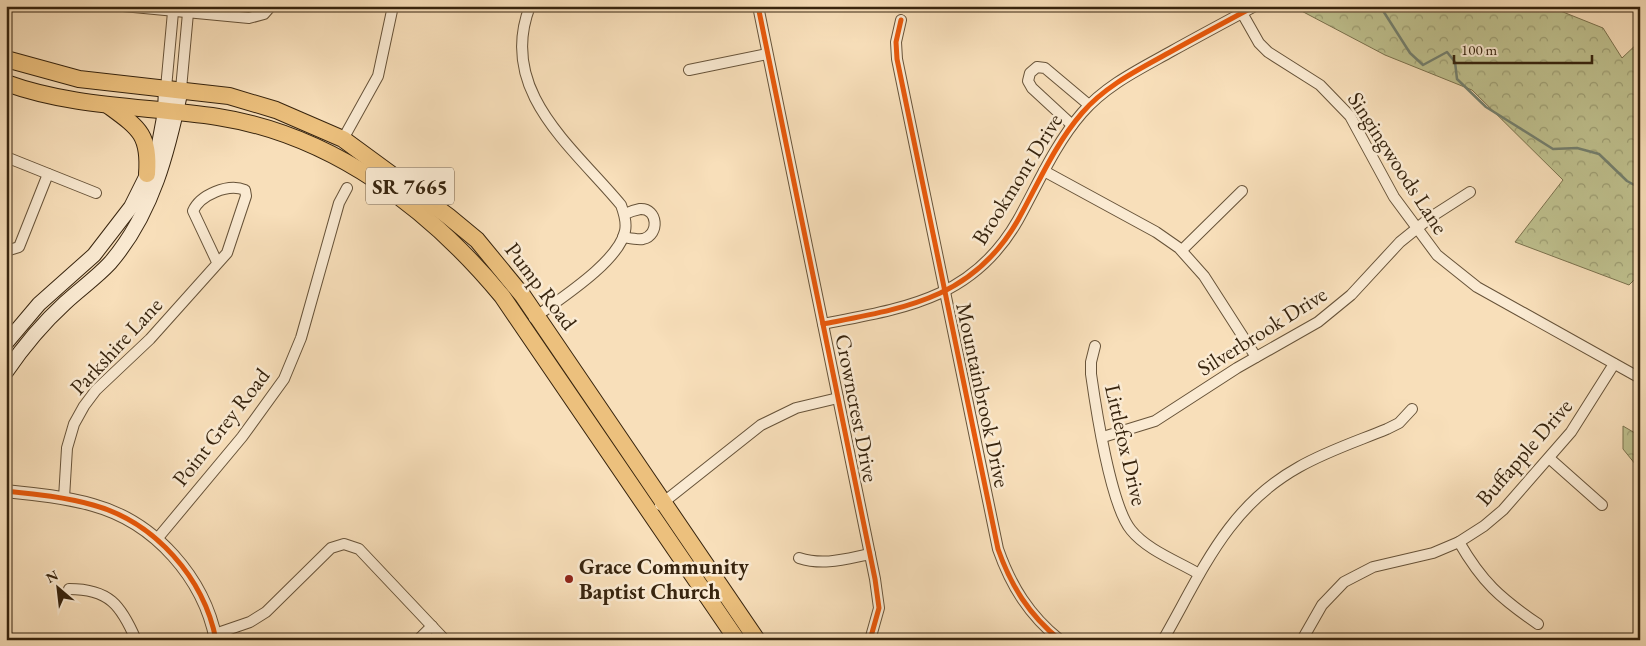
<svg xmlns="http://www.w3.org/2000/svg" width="1646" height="646" font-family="'EB Garamond',serif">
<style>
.forest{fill:url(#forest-crowns);stroke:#7b724e}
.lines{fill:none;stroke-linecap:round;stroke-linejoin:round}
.stream{stroke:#74806f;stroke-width:2.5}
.minor-casing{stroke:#675339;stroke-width:12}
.tertiary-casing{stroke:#675339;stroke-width:14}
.secondary-casing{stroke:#37240e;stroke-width:16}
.primary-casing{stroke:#37240e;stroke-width:18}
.minor{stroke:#faead2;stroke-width:10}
.tertiary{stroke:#faead2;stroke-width:12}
.secondary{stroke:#faead2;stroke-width:14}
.primary{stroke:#ecc07d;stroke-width:16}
.cycleway-casing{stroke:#faead2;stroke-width:8}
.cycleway{stroke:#e8590c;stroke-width:5}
.poi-dot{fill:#8f2418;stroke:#faead2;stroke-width:2}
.labels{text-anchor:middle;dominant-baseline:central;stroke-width:5;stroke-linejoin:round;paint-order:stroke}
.shield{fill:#faead2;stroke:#725f49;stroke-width:1}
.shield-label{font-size:21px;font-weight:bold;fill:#37240e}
.street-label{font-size:22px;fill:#37240e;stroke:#faead2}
.poi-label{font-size:22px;font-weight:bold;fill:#37240e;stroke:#faead2;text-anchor:start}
</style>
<defs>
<pattern id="forest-crowns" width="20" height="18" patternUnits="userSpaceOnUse" patternTransform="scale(1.25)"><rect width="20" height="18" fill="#bfc18f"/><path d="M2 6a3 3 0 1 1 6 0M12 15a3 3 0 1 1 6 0" fill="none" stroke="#9c9d73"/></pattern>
</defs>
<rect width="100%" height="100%" fill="#f8dfba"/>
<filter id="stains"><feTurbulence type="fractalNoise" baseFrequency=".004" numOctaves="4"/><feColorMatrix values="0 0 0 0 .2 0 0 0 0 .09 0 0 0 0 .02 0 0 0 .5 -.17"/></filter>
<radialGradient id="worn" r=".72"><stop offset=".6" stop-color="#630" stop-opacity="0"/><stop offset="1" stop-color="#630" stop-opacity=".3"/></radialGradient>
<!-- forest -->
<g class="forest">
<path d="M1292 6H1548L1603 28 1622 58 1640 41V274L1629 285 1515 242 1563 180 1472 90 1385 55Z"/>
<path d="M1623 426 1640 436V470L1623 449Z"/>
</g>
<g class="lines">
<!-- stream -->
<path class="stream" d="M1380 6 1410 53 1423 65 1447 52 1455 62 1457 79 1486 107 1553 149 1577 148 1599 154 1627 181 1640 188"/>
<!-- minor casing -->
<g class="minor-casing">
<g id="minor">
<path d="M123 6 249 18 264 14 271 6"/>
<path d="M530 6C497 91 573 147 621 205 624 213 627 222 625 231 619 262 558 300 534 318"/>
<path d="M758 6 875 579 879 608 870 640"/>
<path d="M1242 13 1259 43 1268 52 1320 85 1350 116 1394 197 1437 255 1477 287 1640 378"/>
<path d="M901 20 896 42 897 59 998 549C1011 586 1029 615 1060 640"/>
<path d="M689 70 767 54"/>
<path d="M166 88 173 12"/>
<path d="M181 89 188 13"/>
<path d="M1072 125 1032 88 1028 81 1030 73 1037 67 1045 68 1089 105"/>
<path d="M343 139 378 76 393 6"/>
<path d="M6 157 96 193"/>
<path d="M1044 171 1156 232 1179 248 1204 276 1256 357"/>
<path d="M623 237C629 238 637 240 643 239 660 235 658 208 640 209 635 210 629 212 625 214"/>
<path d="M1182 250 1242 191"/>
<path d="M6 251 19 247 48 174"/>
<path d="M823 324C905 308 973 299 1018 220 1038 184 1055 144 1082 113 1106 85 1140 69 1172 51 1199 36 1227 21 1255 6"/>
<path d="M1095 346 1091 362V374C1096 409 1111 506 1131 530 1147 550 1177 561 1199 574"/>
<path d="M1103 437 1155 421 1237 368 1318 322 1351 295 1400 242 1431 217 1470 192"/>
<path d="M1549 458 1602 505"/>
<path d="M64 498 67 448 74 424 84 406 96 390 150 339 227 253 246 196 245 190C228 183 200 195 193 211L217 262"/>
<path d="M660 505 761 425 796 408 838 398"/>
<path d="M157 539 242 437 284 379 301 338 339 203 347 188"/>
<path d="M1459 542C1482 582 1500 598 1538 624"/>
<path d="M799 558C824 566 845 559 870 554"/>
<path d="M69 589C109 589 121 605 136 640"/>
<path d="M215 634 250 622 266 612 331 548 344 544 359 549 445 640"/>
<path d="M418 640 432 626"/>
<path d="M1163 640C1202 572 1227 507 1299 467 1327 451 1358 441 1387 429L1399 423 1412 409"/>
<path d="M1302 640 1322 605 1344 582 1373 567 1433 553 1459 542 1484 526 1503 510 1571 432 1614 364"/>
</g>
</g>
<!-- tertiary casing -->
<g class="tertiary-casing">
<path id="tertiary" d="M6 491C35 494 65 497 93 505 155 522 204 578 216 640"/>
</g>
<!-- secondary casing -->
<g class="secondary-casing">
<g id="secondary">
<path d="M6 343 39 304 94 255 131 207 157 155 165 112 166 88"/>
<path d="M6 372C23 347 42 324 65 303 80 289 96 278 110 263 153 213 168 151 181 89"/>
</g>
</g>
<!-- primary casing -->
<g class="primary-casing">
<g id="primary">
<path d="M6 59 79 79 229 96 276 110 343 139 448 216 477 240 523 296 757 640"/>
<path d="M6 83C75 108 147 106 218 117 333 135 430 209 502 296L737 640"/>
<path d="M109 106C139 128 150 135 147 174"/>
</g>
</g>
<!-- minor -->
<use href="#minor" class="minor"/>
<!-- tertiary -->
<use href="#tertiary" class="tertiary"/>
<!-- secondary -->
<use href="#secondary" class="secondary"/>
<!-- primary -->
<use href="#primary" class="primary"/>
<!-- cycleway casing -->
<g class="cycleway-casing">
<g id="cycleway">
<path d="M758 6 875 579 879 608 870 640"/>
<path d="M901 20 896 42 897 59 998 549C1011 586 1029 615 1060 640"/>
<path d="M823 324C905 308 973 299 1018 220 1038 184 1055 144 1082 113 1106 85 1140 69 1172 51 1199 36 1227 21 1255 6"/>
<path d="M6 491C35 494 65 497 93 505 155 522 204 578 216 640"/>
</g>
</g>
<!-- cycleway -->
<use href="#cycleway" class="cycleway"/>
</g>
<!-- markers -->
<circle class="poi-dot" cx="569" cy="579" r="5"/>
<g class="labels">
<!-- shield labels -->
<rect class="shield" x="366" y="167.5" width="88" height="37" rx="4"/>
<g class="shield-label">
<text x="410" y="186">SR 7665</text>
</g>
<!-- street labels -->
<g class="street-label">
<text transform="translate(1398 163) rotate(57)">Singingwoods Lane</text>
<text transform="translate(1017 179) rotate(-58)">Brookmont Drive</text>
<text transform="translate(541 286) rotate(53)">Pump Road</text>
<text transform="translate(1262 331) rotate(-32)">Silverbrook Drive</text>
<text transform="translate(116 346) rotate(-47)">Parkshire Lane</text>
<text transform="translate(983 395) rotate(78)">Mountainbrook Drive</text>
<text transform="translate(857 408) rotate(79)">Crowncrest Drive</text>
<text transform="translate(221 427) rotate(-52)">Point Grey Road</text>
<text transform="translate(1126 445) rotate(77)">Littlefox Drive</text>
<text transform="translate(1524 452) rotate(-49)">Buffapple Drive</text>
</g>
<!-- poi labels -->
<g class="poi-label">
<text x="579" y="566">Grace Community<tspan x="579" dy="25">Baptist Church</tspan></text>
</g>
</g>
<!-- margin -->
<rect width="1646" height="646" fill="none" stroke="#f8dfba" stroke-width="25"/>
<rect x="8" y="8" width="1631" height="631" fill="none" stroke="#37240e" stroke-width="2.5"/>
<rect x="12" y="12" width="1621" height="621" fill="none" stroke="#37240e"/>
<!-- north arrow -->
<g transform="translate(58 588) rotate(332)" stroke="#faead2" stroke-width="4" paint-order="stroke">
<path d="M0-4L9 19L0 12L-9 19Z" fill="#37240e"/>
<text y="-8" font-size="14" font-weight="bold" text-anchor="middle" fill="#37240e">N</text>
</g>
<!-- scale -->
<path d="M1454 55v8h138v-8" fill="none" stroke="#37240e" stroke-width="2.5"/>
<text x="1461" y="55" font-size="15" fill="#37240e" stroke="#faead2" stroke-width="4" paint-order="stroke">100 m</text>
<rect width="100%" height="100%" filter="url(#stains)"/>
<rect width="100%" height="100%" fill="url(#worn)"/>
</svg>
